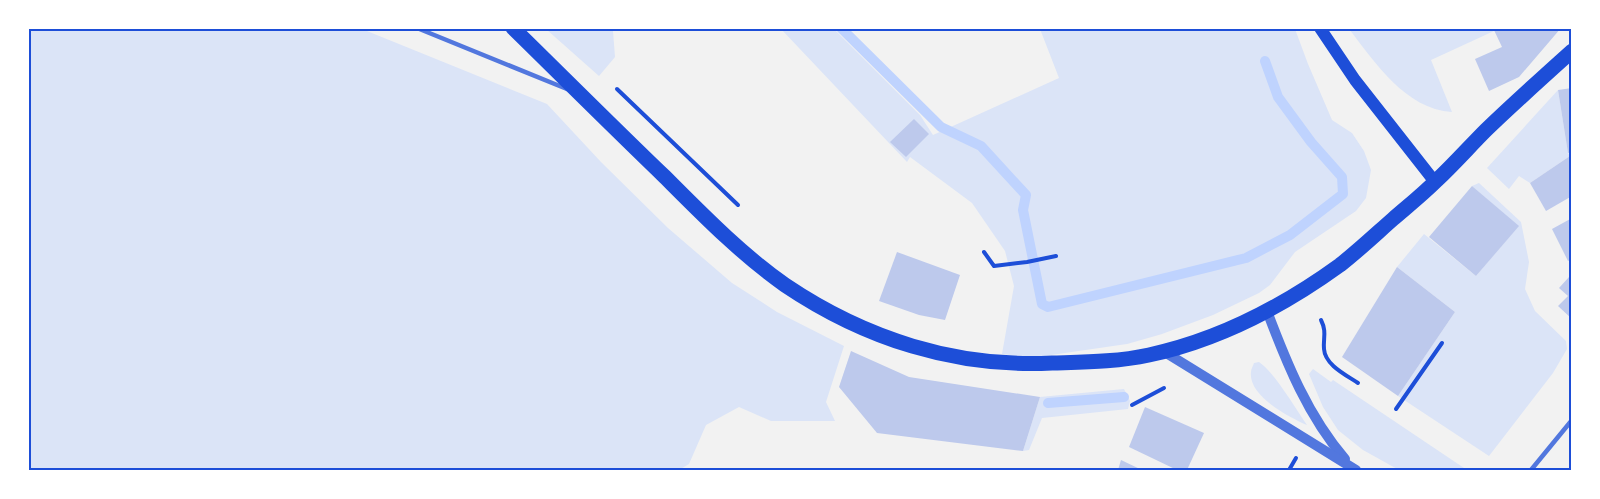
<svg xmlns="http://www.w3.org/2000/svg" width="1600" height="499" font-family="'Noto Sans',sans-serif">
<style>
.green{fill:#dbe4f7}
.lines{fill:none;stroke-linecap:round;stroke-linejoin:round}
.stream{stroke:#bfd3fe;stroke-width:10}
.building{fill:#bdc9ec}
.path{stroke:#1d4ed8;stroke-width:4}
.service{stroke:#5277de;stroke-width:4.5}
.tertiary{stroke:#5277de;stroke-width:10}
.secondary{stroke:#1d4ed8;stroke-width:12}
.primary{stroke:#1d4ed8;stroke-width:15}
.neatline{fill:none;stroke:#1d4ed8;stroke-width:2}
</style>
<rect width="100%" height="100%" fill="#f2f2f2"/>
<!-- green -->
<g class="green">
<path d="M1493 28 1494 31 1431 60 1452 112C1405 109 1375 62 1349 29Z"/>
<path d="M28 29H362L547 104 601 162 668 228 732 283 777 312 844 346 826 402 835 421H771L739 407 706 425 689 464 679 470H29Z"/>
<path d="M546 29H610L613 31 615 57 599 76Z"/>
<path d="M781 29H834L920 115 933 135 1059 78 1040 29H1295L1308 64 1332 120 1352 133 1364 151 1371 170 1366 198 1356 211 1295 252 1270 285 1259 293 1213 315 1162 334 1127 344 1044 356 1024 357 1002 354 1014 286 1005 251 972 203 910 157 907 162Z"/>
<path d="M1558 90 1568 153 1570 156 1530 183 1519 176 1509 189 1487 168Z"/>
<path d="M1479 183 1521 222 1529 262 1525 289 1535 311 1566 341 1567 349 1553 373 1489 456 1398 396 1455 312 1397 267 1424 234 1476 276 1518 226 1472 186Z"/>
<path d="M1259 362C1275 373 1295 408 1307 425 1289 417 1248 396 1251 372 1251 369 1253 366 1254 363Z"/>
<path d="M1313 369 1331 382 1333 380 1464 468 1461 470H1399L1363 450 1338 430 1323 407 1309 374Z"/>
<path d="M1124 389 1130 401 1128 409 1042 418 1029 450 1023 451 1040 397Z"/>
</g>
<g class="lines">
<!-- stream -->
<g class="stream">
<path d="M841 28 941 127 981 146 1026 195 1023 210 1042 304 1048 307 1246 258 1290 235 1343 194 1342 177 1311 142 1278 97 1265 61"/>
<path d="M1048 403 1124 397"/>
</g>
</g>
<!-- building -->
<g class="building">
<path d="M1493 28H1561L1519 77 1489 91 1475 59 1502 47Z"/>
<path d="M1572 88V152L1568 153 1558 90Z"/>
<path d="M914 119 929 134 906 157 890 142Z"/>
<path d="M1570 156 1572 159V196L1546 211 1530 183Z"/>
<path d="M1472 186 1519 226 1476 276 1429 237Z"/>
<path d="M1572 218V259L1568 261 1552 229Z"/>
<path d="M897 252 960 275 945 320 919 315 879 301Z"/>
<path d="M1397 267 1455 312 1398 396 1342 357Z"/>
<path d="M1569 277 1572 280V319L1558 306 1568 296 1559 288Z"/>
<path d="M851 351 909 377 1040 397 1023 451 877 433 839 387Z"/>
<path d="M1145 407 1204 433 1187 470H1177L1129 447Z"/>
<path d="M1121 460 1142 470H1118Z"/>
</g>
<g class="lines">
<!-- path -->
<g class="path">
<path d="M617 89 738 205"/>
<path d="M984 252 994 266 1027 262 1056 256"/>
<path d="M1321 320C1327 332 1323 338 1324 349 1325 365 1346 375 1358 383"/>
<path d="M1132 405 1164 388"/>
<path d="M1396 409 1442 343"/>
<path d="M1289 470 1296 458"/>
</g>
<!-- service -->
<g class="service">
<path d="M417 28 567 89"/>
<path d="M1531 470 1572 420"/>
</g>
<!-- tertiary -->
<g class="tertiary">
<path d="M1267 311C1287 364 1308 416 1345 459"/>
<path d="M1163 351 1356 470"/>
</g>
<!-- secondary -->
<path class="secondary" d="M1320 28 1355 80 1435 182"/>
<!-- primary -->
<path class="primary" d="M513 28C564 78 614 128 665 177 703 215 741 254 785 285 865 339 956 368 1052 363 1084 362 1117 362 1149 355 1219 340 1282 307 1340 265 1358 251 1376 234 1393 219 1408 206 1423 194 1437 180 1454 164 1470 146 1486 130 1514 103 1543 77 1572 51"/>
</g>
<!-- border -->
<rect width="1600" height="499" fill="none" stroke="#ffffff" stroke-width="60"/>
<rect x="30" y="30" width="1540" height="439" class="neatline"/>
</svg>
